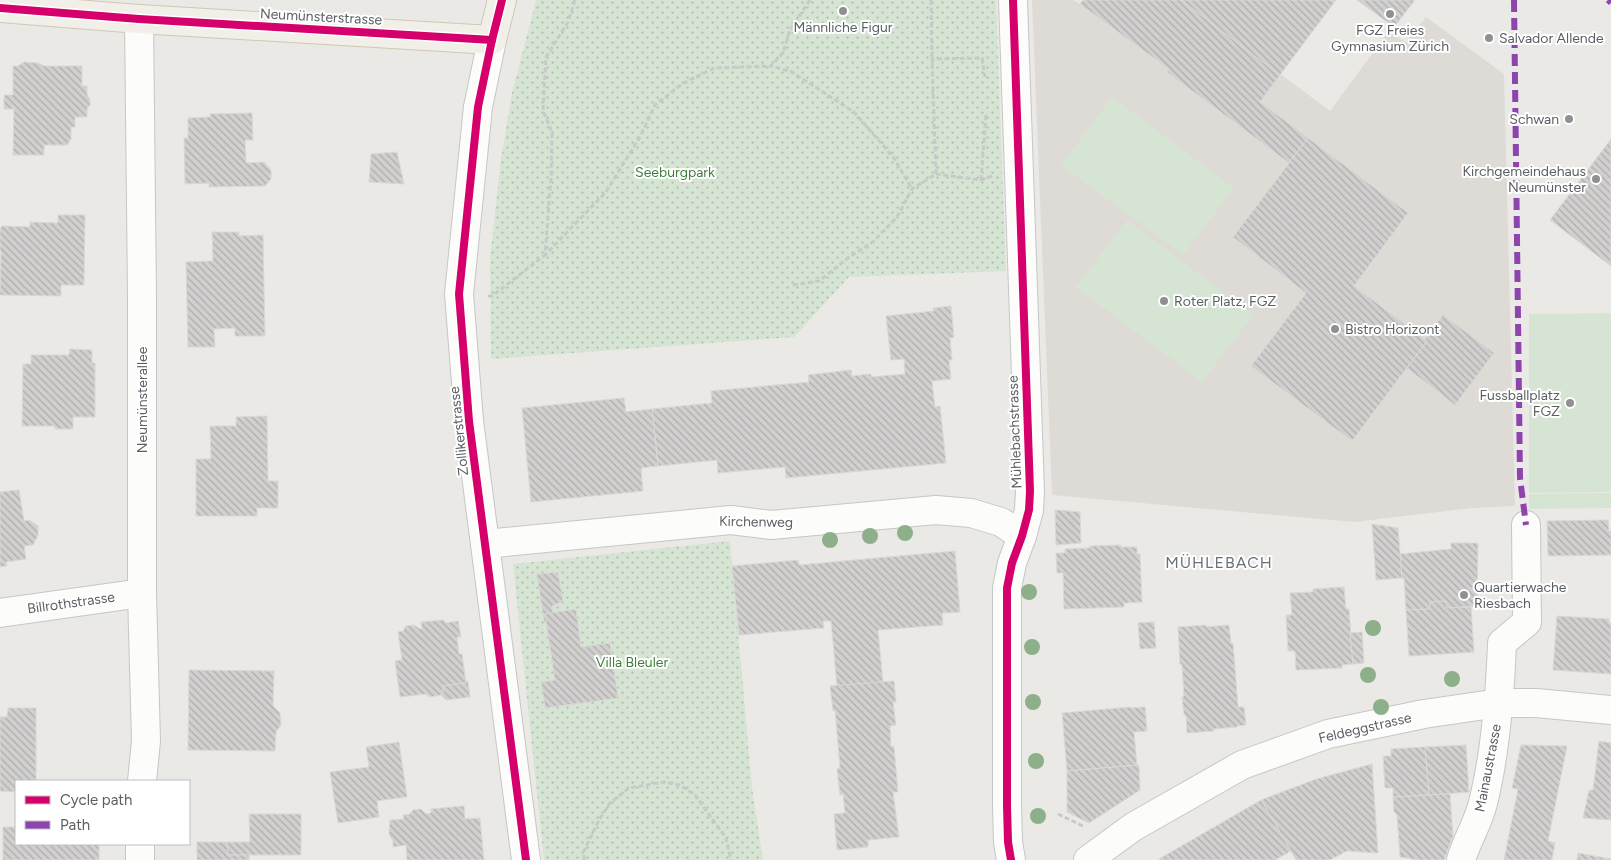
<svg xmlns="http://www.w3.org/2000/svg" width="1611" height="860" font-family="Figtree,sans-serif">
<style>
.education{fill:#dedbd6}
.grass{fill:#d6e5d3}
.park{fill:url(#park-dots)}
.building{fill:url(#building-back-hatch);stroke:#dad8d6}
.lines{fill:none;stroke-linecap:round;stroke-linejoin:round}
.minor-casing{stroke:#c5c6c6;stroke-width:30}
.major-casing{stroke:#d0c7b6;stroke-width:30}
.path{stroke:#c6cac8;stroke-width:3;stroke-dasharray:5 2.5;stroke-linecap:butt}
.minor{stroke:#fcfcfb;stroke-width:28}
.major{stroke:#f1efe8;stroke-width:28}
.quiet{stroke:#8e44ad;stroke-width:6;stroke-dasharray:12 6;stroke-linecap:butt}
.cycleway-casing{stroke:#fff;stroke-width:11}
.cycleway{stroke:#d6006c;stroke-width:8}
.tree{fill:#8daf8a}
.poi-dot{fill:#8e9091;stroke:#fff;stroke-width:2}
.labels{text-anchor:middle;dominant-baseline:central;stroke-width:4;stroke-linejoin:round;paint-order:stroke}
.street-label{font-size:14px;fill:#5c6063;stroke:#fff}
.poi-label{font-size:14px;fill:#5c6063;stroke:#fff;text-anchor:start}
.park-label{font-size:14px;fill:#40803e;stroke:#fff}
.quarter-label{font-size:16px;letter-spacing:1px;fill:#6d7275;stroke:#fff}
</style>
<defs>
<pattern id="park-dots" width="8" height="8" patternUnits="userSpaceOnUse" patternTransform="scale(1.25)"><rect width="8" height="8" fill="#d6e5d3"/><path d="M2 2h.1M6 6h.1" fill="none" stroke="#b1bdaf" stroke-width="1.8" stroke-linecap="round"/></pattern>
<pattern id="building-back-hatch" width="6" height="6" patternUnits="userSpaceOnUse" patternTransform="scale(1.25)"><rect width="6" height="6" fill="#d2d0cf"/><path d="M-1 5l2 2M0 0l6 6M5-1l2 2" fill="none" stroke="#aeacac"/></pattern>
</defs>
<rect width="100%" height="100%" fill="#ebe9e6"/>
<!-- education -->
<path class="education" d="M1032 0H1073L1080 4 1083 0H1181L1330 111 1388 32 1406 42 1426 17 1504 74 1515 506 1472 508 1354 522 1052 495Z"/>
<!-- grass -->
<g class="grass">
<path d="M1112 97 1234 188 1183 255 1061 165Z"/>
<path d="M1127 220 1253 315 1202 382 1076 287Z"/>
<path d="M1611 313V492L1529 493V314Z"/>
<path d="M1611 493V508L1529 509V494Z"/>
</g>
<!-- park -->
<g class="park">
<path d="M536 0H996L1006 271 849 277 794 337 491 359 490 259 501 159 512 93Z"/>
<path d="M730 541 752 788 763 860H544L513 564Z"/>
</g>
<!-- building -->
<g class="building">
<path d="M1083 0H1181L1280 75 1260 102 1308 138 1289 163 1167 72 1169 69 1080 4Z"/>
<path d="M1181 0H1336L1280 75Z"/>
<path d="M1357 0H1415L1394 27Z"/>
<path d="M24 62 38 63 44 66H82V86H87V94L90 100V105L87 109V117H75V127H71V139L67 145H44V155H13L14 109H4V95H13V66H18Z"/>
<path d="M252 113 253 140H245L246 163 264 162 271 170V179L265 186 209 187V183L185 184 184 138H188V118L210 117V114Z"/>
<path d="M1308 138 1408 213 1354 286 1427 341 1352 441 1251 366 1306 293 1233 237Z"/>
<path d="M1611 139V266L1550 220Z"/>
<path d="M397 152 404 184 369 182 371 154Z"/>
<path d="M58 215H85L84 285H61V296L0 295 1 252 0 251V229L2 226 30 227V222L58 223Z"/>
<path d="M212 232H239V236L263 235 265 336H235V328L214 329 215 347H188L186 262 213 261Z"/>
<path d="M951 306 954 337 950 338 952 360H949L951 379 932 381 935 407 940 406 946 463 786 478 785 467 718 473 717 460 658 466 652 409 712 403 711 391 809 382 808 375 851 370 852 376 871 374V377L905 374 904 359 891 360 886 316 934 311 933 308Z"/>
<path d="M1443 315 1494 353 1455 405 1407 368 1427 341 1425 339Z"/>
<path d="M70 349 92 350V363H95V417H73V429H55V426H22L23 364H31V355H69Z"/>
<path d="M624 398 626 412 652 409 658 466 641 468 643 491 531 502 522 408Z"/>
<path d="M267 416 268 481H278V508H257V516H196V459H211L210 426H236V417Z"/>
<path d="M19 490 24 521 29 520 38 526V535L33 545 24 546 26 559 6 562 7 566 0 567V492Z"/>
<path d="M1055 510 1080 512 1081 543 1056 545Z"/>
<path d="M1608 520 1609 531H1611V555L1548 556 1547 521Z"/>
<path d="M1372 524 1398 528 1402 578 1376 580Z"/>
<path d="M1451 543H1478L1477 606 1447 608 1446 601 1430 602V609L1406 610 1404 578H1402L1400 554 1451 549Z"/>
<path d="M1120 545 1122 547H1137V554H1140L1142 602 1124 603V607L1064 609 1063 573H1057L1056 553H1065V549L1089 548 1090 546Z"/>
<path d="M955 551 960 612 942 613 943 625 878 630 883 682 837 686 831 621H823L824 628 739 635 732 566 798 560 799 565Z"/>
<path d="M558 572 563 601 552 606 553 613 545 614 547 622H544L537 574Z"/>
<path d="M1344 587 1346 609H1349L1353 664 1342 665V668L1296 670 1295 651H1288L1286 615H1292L1290 593 1313 592V589Z"/>
<path d="M1446 601 1447 608 1471 607 1474 652 1409 656 1406 610 1430 609V602Z"/>
<path d="M576 609 581 647 610 643 618 698 545 708 541 682 555 680 545 614Z"/>
<path d="M1557 616 1609 619V623H1611V674L1553 670Z"/>
<path d="M444 620 445 623 458 621 461 637H457L459 654H462L466 683 443 686V692L441 695 430 697 426 694 400 697 395 661 402 660 398 632 403 631 406 626 414 625 420 629H422L421 622Z"/>
<path d="M1154 622 1156 648 1140 649 1138 623Z"/>
<path d="M1206 625V627L1229 625 1231 643H1233L1238 707H1244L1246 725 1237 726V727L1214 729V731L1187 733 1186 716 1184 714 1182 697 1184 696 1182 665 1180 664 1178 627Z"/>
<path d="M1362 632 1364 663 1353 664 1350 633Z"/>
<path d="M189 670 274 671 273 706 280 713 281 725 276 732 275 751 188 750Z"/>
<path d="M466 681H468L470 697 446 700 441 695 443 692V686L466 683Z"/>
<path d="M894 681 896 702H893L896 725 890 726 891 747 894 746 898 792H893L899 837 868 840V847L837 850 834 814 845 813 843 794 840 795 837 769 840 768 835 710 833 711 830 686Z"/>
<path d="M1131 707V708L1145 707 1147 731 1134 732 1137 765 1067 771 1062 713Z"/>
<path d="M8 708H36V781H16V792L0 791V717H7Z"/>
<path d="M1599 741 1611 743V820L1583 818 1589 790H1593Z"/>
<path d="M399 742 407 797 377 801 379 817 338 823 330 772 369 767 366 747Z"/>
<path d="M1466 745 1469 792 1429 795 1425 747Z"/>
<path d="M1521 745 1567 746 1548 841 1555 843 1552 860H1504L1518 789 1512 788Z"/>
<path d="M1425 747 1429 795 1393 797V788H1385L1383 756H1391V749Z"/>
<path d="M1372 764 1378 853 1347 851 1330 860H1296L1261 800 1316 779Z"/>
<path d="M1139 765 1140 790 1089 823 1067 812V771Z"/>
<path d="M1450 794 1453 836 1444 860H1419L1400 857 1397 815 1394 812 1393 797Z"/>
<path d="M1261 800 1291 851 1275 860H1160L1159 859Z"/>
<path d="M464 806 465 819 480 818 484 860H407L406 845 393 847V841L389 834 390 820 404 819 403 815 410 814 413 810 421 809 426 814 431 813V809Z"/>
<path d="M249 814H301V855H228L227 842H250Z"/>
<path d="M3 827H16V844H99V860H3Z"/>
<path d="M197 842H227L228 855H249V860H197Z"/>
<path d="M1578 853 1611 859V860H1577Z"/>
</g>
<g class="lines">
<!-- minor casing -->
<g class="minor-casing">
<g id="minor">
<path d="M139 19 142 296V593L146 741 142 781"/>
<path d="M492 40 478 107 459 294 469 421 526 860"/>
<path d="M485 544 731 520 771 525 936 510 971 513 1001 522 1022 536"/>
<path d="M0 613 142 593"/>
<path d="M140 860V844"/>
<path d="M1011 860 1008 842 1007 806V588L1012 563 1022 536 1029 510 1030 491 1013 0"/>
<path d="M1088 860 1133 827 1242 765 1328 734 1424 714 1499 703H1536L1611 710"/>
<path d="M1461 860C1467 840 1478 823 1483 803 1496 751 1500 696 1502 643L1527 622 1526 525"/>
</g>
</g>
<!-- major casing -->
<g class="major-casing">
<path id="major" d="M0 8 139 19 492 40 502 0"/>
</g>
<!-- path -->
<g class="path">
<path d="M575 0 568 22 546 57 543 111 552 132 551 178 545 255 606 192 641 135 655 105 682 84 714 68 771 66"/>
<path d="M810 0 790 30 783 53 771 66 792 72 854 112 894 158 912 189"/>
<path d="M931 0 932 59"/>
<path d="M936 174 932 59 982 58 985 77"/>
<path d="M981 180 986 115"/>
<path d="M793 285 819 281 848 258 874 241 897 217 912 189 936 174 981 180 992 176"/>
<path d="M488 296H492L545 255"/>
<path d="M1058 814 1085 827"/>
<path d="M584 860V851L599 820 610 803 629 788 664 782 680 785 695 795 726 838 731 860"/>
</g>
<!-- minor -->
<use href="#minor" class="minor"/>
<!-- major -->
<use href="#major" class="major"/>
<!-- quiet -->
<g class="quiet">
<path d="M1514 0 1520 478 1526 525"/>
<path d="M1608 0 1611 3"/>
</g>
<!-- cycleway casing -->
<g class="cycleway-casing">
<g id="cycleway">
<path d="M502 0 492 40 478 107 459 294 469 421 526 860"/>
<path d="M0 8 139 19 492 40"/>
<path d="M1011 860 1008 842 1007 806V588L1012 563 1022 536 1029 510 1030 491 1013 0"/>
</g>
</g>
<!-- cycleway -->
<use href="#cycleway" class="cycleway"/>
</g>
<!-- trees -->
<g class="tree">
<circle cx="905" cy="533" r="8"/>
<circle cx="870" cy="536" r="8"/>
<circle cx="830" cy="540" r="8"/>
<circle cx="1029" cy="592" r="8"/>
<circle cx="1373" cy="628" r="8"/>
<circle cx="1032" cy="647" r="8"/>
<circle cx="1368" cy="675" r="8"/>
<circle cx="1452" cy="679" r="8"/>
<circle cx="1033" cy="702" r="8"/>
<circle cx="1381" cy="707" r="8"/>
<circle cx="1036" cy="761" r="8"/>
<circle cx="1038" cy="816" r="8"/>
</g>
<!-- markers -->
<g class="poi-dot">
<circle cx="843" cy="11" r="5"/>
<circle cx="1390" cy="14" r="5"/>
<circle cx="1489" cy="38" r="5"/>
<circle cx="1569" cy="119" r="5"/>
<circle cx="1596" cy="179" r="5"/>
<circle cx="1164" cy="301" r="5"/>
<circle cx="1335" cy="329" r="5"/>
<circle cx="1570" cy="403" r="5"/>
<circle cx="1464" cy="595" r="5"/>
</g>
<g class="labels">
<!-- street labels -->
<g class="street-label">
<text transform="translate(321 17) rotate(3)">Neumünsterstrasse</text>
<text transform="translate(142 400) rotate(-90)">Neumünsterallee</text>
<text transform="translate(459 431) rotate(-96)">Zollikerstrasse</text>
<text transform="translate(1015 432) rotate(-92)">Mühlebachstrasse</text>
<text transform="translate(756 522) rotate(1)">Kirchenweg</text>
<text transform="translate(71 603) rotate(-8)">Billrothstrasse</text>
<text transform="translate(1365 728) rotate(-13)">Feldeggstrasse</text>
<text transform="translate(1488 768) rotate(-79)">Mainaustrasse</text>
</g>
<!-- poi labels -->
<g class="poi-label">
<text x="843" y="27" text-anchor="middle">Männliche Figur</text>
<text x="1390" y="30" text-anchor="middle">FGZ Freies<tspan x="1390" dy="16">Gymnasium Zürich</tspan></text>
<text x="1499" y="38">Salvador Allende</text>
<text x="1559" y="119" text-anchor="end">Schwan</text>
<text x="1586" y="171" text-anchor="end">Kirchgemeindehaus<tspan x="1586" dy="16">Neumünster</tspan></text>
<text x="1174" y="301">Roter Platz, FGZ</text>
<text x="1345" y="329">Bistro Horizont</text>
<text x="1560" y="395" text-anchor="end">Fussballplatz<tspan x="1560" dy="16">FGZ</tspan></text>
<text x="1474" y="587">Quartierwache<tspan x="1474" dy="16">Riesbach</tspan></text>
</g>
<!-- park labels -->
<g class="park-label">
<text x="675" y="172">Seeburgpark</text>
<text x="632" y="662">Villa Bleuler</text>
</g>
<!-- quarter labels -->
<g class="quarter-label">
<text x="1219" y="562">MÜHLEBACH</text>
</g>
</g>
<!-- legend -->
<rect x="15" y="780" width="175" height="65" fill="#ffffff" stroke="#bebfc1"/>
<rect x="25" y="796" width="25" height="8" fill="#d6006c" stroke="#bebfc1"/>
<text x="60" y="805" font-size="15" fill="#5c6063">Cycle path</text>
<rect x="25" y="821" width="25" height="8" fill="#8e44ad" stroke="#bebfc1"/>
<text x="60" y="830" font-size="15" fill="#5c6063">Path</text>
</svg>
